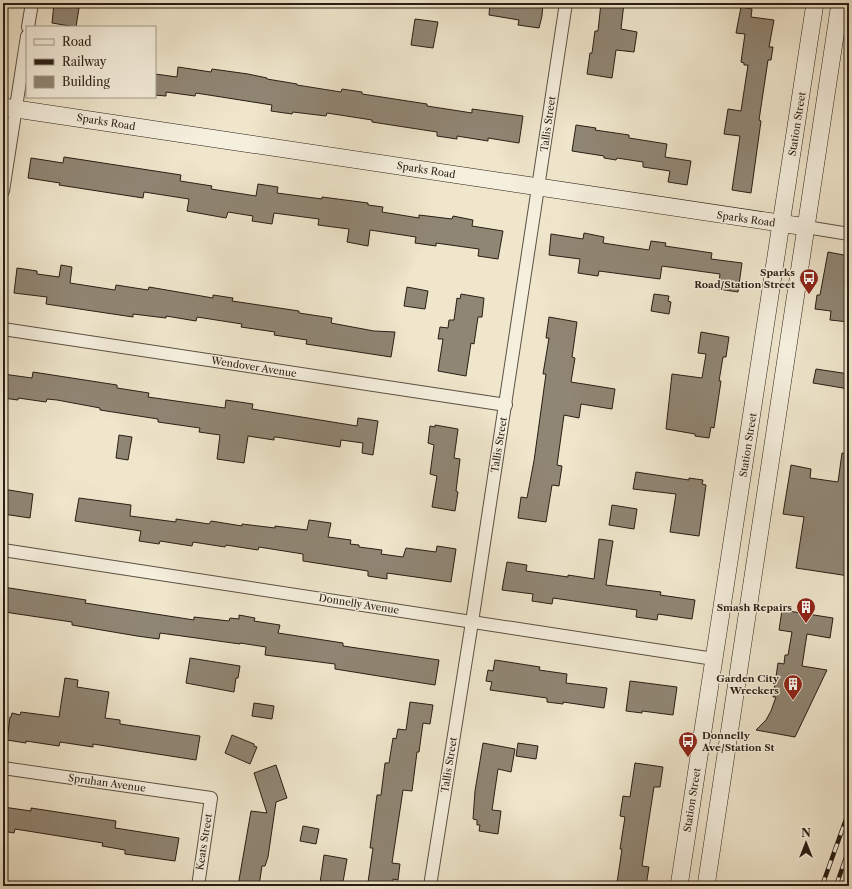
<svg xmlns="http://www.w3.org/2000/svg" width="852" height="889" font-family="'Libre Caslon Text',serif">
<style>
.building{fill:#908674;stroke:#2a1e14}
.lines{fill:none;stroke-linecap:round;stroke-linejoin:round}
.street-casing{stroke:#5b5042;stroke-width:14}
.secondary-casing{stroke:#2a1e14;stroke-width:18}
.street{stroke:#f5efde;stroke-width:12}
.secondary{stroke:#f5efde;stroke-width:17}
.rail-casing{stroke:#2a1e14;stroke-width:4.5}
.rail{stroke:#f5efde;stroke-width:3;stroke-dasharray:9;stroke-linecap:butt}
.labels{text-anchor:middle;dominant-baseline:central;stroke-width:3;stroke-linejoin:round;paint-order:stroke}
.street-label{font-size:10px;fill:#2a1e14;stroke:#f5efde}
.poi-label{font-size:10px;font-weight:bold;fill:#2a1e14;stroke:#f5efde;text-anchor:end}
</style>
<rect width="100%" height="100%" fill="#efe6cc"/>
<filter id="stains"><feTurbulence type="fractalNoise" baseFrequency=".005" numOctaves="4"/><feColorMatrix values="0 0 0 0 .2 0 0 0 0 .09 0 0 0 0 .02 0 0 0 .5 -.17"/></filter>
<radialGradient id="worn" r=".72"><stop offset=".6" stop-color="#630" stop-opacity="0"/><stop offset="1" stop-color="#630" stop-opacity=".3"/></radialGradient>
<!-- building -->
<g class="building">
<path d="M490 3H543L542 16 539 28 518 25 519 20 489 15Z"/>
<path d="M601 3H624L621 29 637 32 634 52 616 50 612 78 587 74 590 53H592L595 31H598Z"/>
<path d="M54 4 79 8 76 27 52 23Z"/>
<path d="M741 7 752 9 751 17 774 20 769 47H773L771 60H768L759 120 761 121 751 193 732 190 740 136 724 134 728 109 741 111 748 65H744V63L741 62 745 34 736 33Z"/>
<path d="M415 19 438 22 433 48 411 45Z"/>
<path d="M178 67 211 72 212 69 248 74 267 78V79L297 84V85L341 92 342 89 362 92V94L427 104V106L472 113V109L523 116 519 143 488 138V141L457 136V139L437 136V132L372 122V120L327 113 326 116 293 112 292 114 271 111 272 105 196 93 195 96 166 92V96L155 95V74L177 77Z"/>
<path d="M576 125 596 128 595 130 629 135V138L667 144 665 157 691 161 687 185 668 182 670 171 643 167V162L617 158 616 160 604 158V156L572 151Z"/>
<path d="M64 157 181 175 180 181 212 186 211 189 256 196 258 184 278 187 277 193 322 199V197L368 203V205L383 207 382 212 419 218V215L452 219 453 216 473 220 472 226 503 231 498 259 478 256 479 249 436 243V246L415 243 416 237 370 230 368 246 347 242 349 229 318 225 319 219 274 213 272 224 252 221 253 216 228 212 226 218 187 211 189 199 144 192 143 198 59 185 60 183 28 178 31 158 63 163Z"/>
<path d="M584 233 604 237 603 243 649 250 651 241 666 243 665 246 712 253 711 259 742 263 738 292 718 289 720 274 662 266 660 279 599 271 598 276 578 273 580 259 549 255 551 234 583 239Z"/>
<path d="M828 252 849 256V322L830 320 831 311 815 309 817 295H820Z"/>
<path d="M61 265 72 267 70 283 115 290 116 285 148 290 149 287 213 298V295L233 298 232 301 299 311V313L332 318 331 323 374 331 395 332 391 357 306 344 307 340 274 335 275 332 241 327 242 324 197 317 196 321 166 316V318L133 314V317L46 304 47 297 14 293 17 268 37 271V274L59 277Z"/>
<path d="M407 287 428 291 425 309 404 306Z"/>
<path d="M461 294 484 298 482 317H478L474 344 471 343 466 376 438 371 443 339H438L440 327 448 328 449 320H454L457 298 460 299Z"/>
<path d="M654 294 669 296 668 301 671 302 669 314 651 311Z"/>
<path d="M549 317 577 322 572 357 575 358 571 382 615 389 612 409 581 404 579 418 564 415 557 465 562 466 559 486 552 485 546 522 518 518 521 497 527 498 534 461 546 374H543L549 338H546Z"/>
<path d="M701 332 729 337 726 357H723L719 381H721L714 428 711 427 709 438 695 436V434L666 429 672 374 702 378 706 354 698 353Z"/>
<path d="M816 369 849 374V389L813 383Z"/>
<path d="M33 372 117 385V388L149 393 148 397 225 408 226 400 253 404 252 409 357 426 358 418 378 421 373 455 362 453 363 443 341 440 340 447 276 437H274V440L248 436 244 463 217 459 220 435 199 432 200 428 158 422V419L100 410V408L57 400 47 399 46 402 18 398V400L3 398V374L32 378Z"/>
<path d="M435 425 458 429 454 458 460 459 456 491 458 492 455 511 432 507 437 476 430 474 434 445 428 443 430 426 435 427Z"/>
<path d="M119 435 132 437 128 460 116 458Z"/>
<path d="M842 453 849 454V576L796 568 804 517 783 514 791 465 811 469 810 478 838 482Z"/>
<path d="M636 472 689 480V478L703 480 702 484 706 485 699 536 670 532 676 494 633 489Z"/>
<path d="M3 489 33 494 30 518 3 514Z"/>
<path d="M79 498 131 505 130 516 176 522V519L209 524 211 521 242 526V524L275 528V526L307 530 309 520 331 523 328 537 351 540 350 544 359 545V547L382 550 381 554 403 557 406 548 436 552 437 546 456 549 451 582 387 573V579L368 576V571L303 561V554L259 547 258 550 226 545 225 547 193 542 192 546 160 541 159 544 139 541 141 531 75 521Z"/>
<path d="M612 505 637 509 634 529 609 525Z"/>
<path d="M599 539 613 541 606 585 661 592 660 595 695 600 692 619 658 614 657 620 636 617 637 610 553 598 552 604 532 601 533 594 502 590 507 562 527 565 526 571 568 577V575L594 579Z"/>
<path d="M3 587 86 600 85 603 194 620V617L229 621 230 618 239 619V615L255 618 254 621 280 625 278 633 343 643V646L439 660 435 685 335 669V664L265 655 266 647 240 643V644L160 633 159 639 137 636 72 625V622L11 613 3 611Z"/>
<path d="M782 610 833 618 830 638 807 634 802 666 827 670 795 737 756 730 766 720 771 711 776 697H773L778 663 784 664 785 655H788L792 632 779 630Z"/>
<path d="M190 658 240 666 238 678H236L234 692 186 683Z"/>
<path d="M495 660 540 667 539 670 567 674 566 683 607 688 604 708 563 702V704L547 702V698L490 690 492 682 486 681 488 670 493 671Z"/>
<path d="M65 678 78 680 77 687 109 692 105 718 120 720V724L200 736 196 760 93 744V747L60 742 59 746 26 741V743L7 740 10 717H11L12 713 20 715 21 712 59 717Z"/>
<path d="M630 681 677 687 673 715 642 711V713L626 711Z"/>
<path d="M410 702 433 705 430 724 423 723 419 752H417L412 791 403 790 392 863 400 864 398 880 393 879 392 885 368 882 373 848H370L377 795H381L385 763H389L393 738 396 739 398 729 406 730Z"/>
<path d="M254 703 274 706 272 719 252 716Z"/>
<path d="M232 735 254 744V746L257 747 250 764 225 753Z"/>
<path d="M483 743 515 749 511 772 498 769 492 810 501 811 498 834 479 831 480 825H477V820L473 819 475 791Z"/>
<path d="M518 743 538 746 536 759 516 756Z"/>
<path d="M635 763 663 767 660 787H654L647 832 642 866 649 867 646 886H634L617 883 622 849H620L625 817 620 816 623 796 630 797Z"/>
<path d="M276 765 287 798 276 802 268 857 265 866H262L259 886H238L251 811 267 813 254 773Z"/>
<path d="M3 807 31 811V808L116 821 115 828 179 838 175 861 125 854V850L102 846 103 843 15 829 14 833 3 831Z"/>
<path d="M303 826 319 829 316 844 300 841Z"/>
<path d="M324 855 347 859 343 882 340 881 339 886 320 883Z"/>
</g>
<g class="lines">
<!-- street casing -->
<g class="street-casing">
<g id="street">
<path d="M28 27 32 3"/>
<path d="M3 191 27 36"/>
<path d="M806 227 849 234"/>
<path d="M3 329 506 405"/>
<path d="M3 550 714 659"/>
<path d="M3 768 211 798 198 886"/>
<path d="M430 886 472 622 566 3"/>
</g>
</g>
<!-- secondary casing -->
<g class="secondary-casing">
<g id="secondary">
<path d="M3 107 806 227"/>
<path d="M679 886 815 3"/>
<path d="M706 886 840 3"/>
</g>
</g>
<!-- street -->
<use href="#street" class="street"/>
<!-- secondary -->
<use href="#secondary" class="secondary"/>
<!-- rail casing -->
<g class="rail-casing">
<g id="rail">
<path d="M822 886 849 811"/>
<path d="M836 886 849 849"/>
<path d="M847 886 849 880"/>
</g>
</g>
<!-- rail -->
<use href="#rail" class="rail"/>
</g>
<!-- icons -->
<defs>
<g id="bus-pin" transform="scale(1)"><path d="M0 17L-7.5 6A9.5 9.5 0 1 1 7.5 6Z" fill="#8f2418" stroke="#f5efde"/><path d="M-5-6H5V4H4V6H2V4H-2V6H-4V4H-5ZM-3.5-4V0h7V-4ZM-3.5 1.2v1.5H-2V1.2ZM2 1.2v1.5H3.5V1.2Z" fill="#fff"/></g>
<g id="building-pin" transform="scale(1)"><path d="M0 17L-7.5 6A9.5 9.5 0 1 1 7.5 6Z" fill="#8f2418" stroke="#f5efde"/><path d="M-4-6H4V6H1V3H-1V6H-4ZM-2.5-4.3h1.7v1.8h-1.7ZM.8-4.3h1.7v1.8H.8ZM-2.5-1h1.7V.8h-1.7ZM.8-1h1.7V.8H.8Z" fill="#fff"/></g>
</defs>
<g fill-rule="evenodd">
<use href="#bus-pin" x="809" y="278"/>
<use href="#building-pin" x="806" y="607"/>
<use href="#building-pin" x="793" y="684"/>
<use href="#bus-pin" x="688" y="741"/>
</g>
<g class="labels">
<!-- street labels -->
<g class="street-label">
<text transform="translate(106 122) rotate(9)">Sparks Road</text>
<text transform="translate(548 124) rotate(-82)">Tallis Street</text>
<text transform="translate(797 124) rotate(-81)">Station Street</text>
<text transform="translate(426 170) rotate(9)">Sparks Road</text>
<text transform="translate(746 219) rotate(8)">Sparks Road</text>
<text transform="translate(254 367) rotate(9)">Wendover Avenue</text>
<text transform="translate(499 445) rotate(-81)">Tallis Street</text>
<text transform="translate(748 445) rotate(-81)">Station Street</text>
<text transform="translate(359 604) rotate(9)">Donnelly Avenue</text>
<text transform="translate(449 765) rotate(-81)">Tallis Street</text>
<text transform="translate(107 783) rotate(8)">Spruhan Avenue</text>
<text transform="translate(692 800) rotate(-81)">Station Street</text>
<text transform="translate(204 842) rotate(-81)">Keats Street</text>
</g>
<!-- poi labels -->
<g class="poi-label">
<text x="795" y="272">Sparks<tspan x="795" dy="12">Road/Station Street</tspan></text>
<text x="792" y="607">Smash Repairs</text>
<text x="779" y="678">Garden City<tspan x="779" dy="12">Wreckers</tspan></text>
<text x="702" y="735" text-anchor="start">Donnelly<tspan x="702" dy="12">Ave/Station St</tspan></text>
</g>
</g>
<!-- margin -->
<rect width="852" height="889" fill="none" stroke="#efe6cc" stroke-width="16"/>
<rect x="4" y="4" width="844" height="881" fill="none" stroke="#2a1e14" stroke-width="2"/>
<rect x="8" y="8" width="836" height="873" fill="none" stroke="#2a1e14"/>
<!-- legend -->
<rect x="26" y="26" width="130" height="72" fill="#f5efde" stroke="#a49b8d"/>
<rect x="34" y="39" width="20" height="6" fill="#f5efde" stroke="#a49b8d"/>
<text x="62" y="46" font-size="12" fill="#2a1e14">Road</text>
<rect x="34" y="59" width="20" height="6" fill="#2a1e14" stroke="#a49b8d"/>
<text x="62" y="66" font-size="12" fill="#2a1e14">Railway</text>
<rect x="34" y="76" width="20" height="12" fill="#908674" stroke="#a49b8d"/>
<text x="62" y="86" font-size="12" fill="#2a1e14">Building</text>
<!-- north arrow -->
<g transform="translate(806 843)" stroke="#f5efde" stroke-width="3" paint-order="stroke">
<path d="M0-3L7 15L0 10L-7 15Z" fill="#2a1e14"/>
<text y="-6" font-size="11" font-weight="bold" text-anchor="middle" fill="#2a1e14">N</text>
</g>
<rect width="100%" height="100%" filter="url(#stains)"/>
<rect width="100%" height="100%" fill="url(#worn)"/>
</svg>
